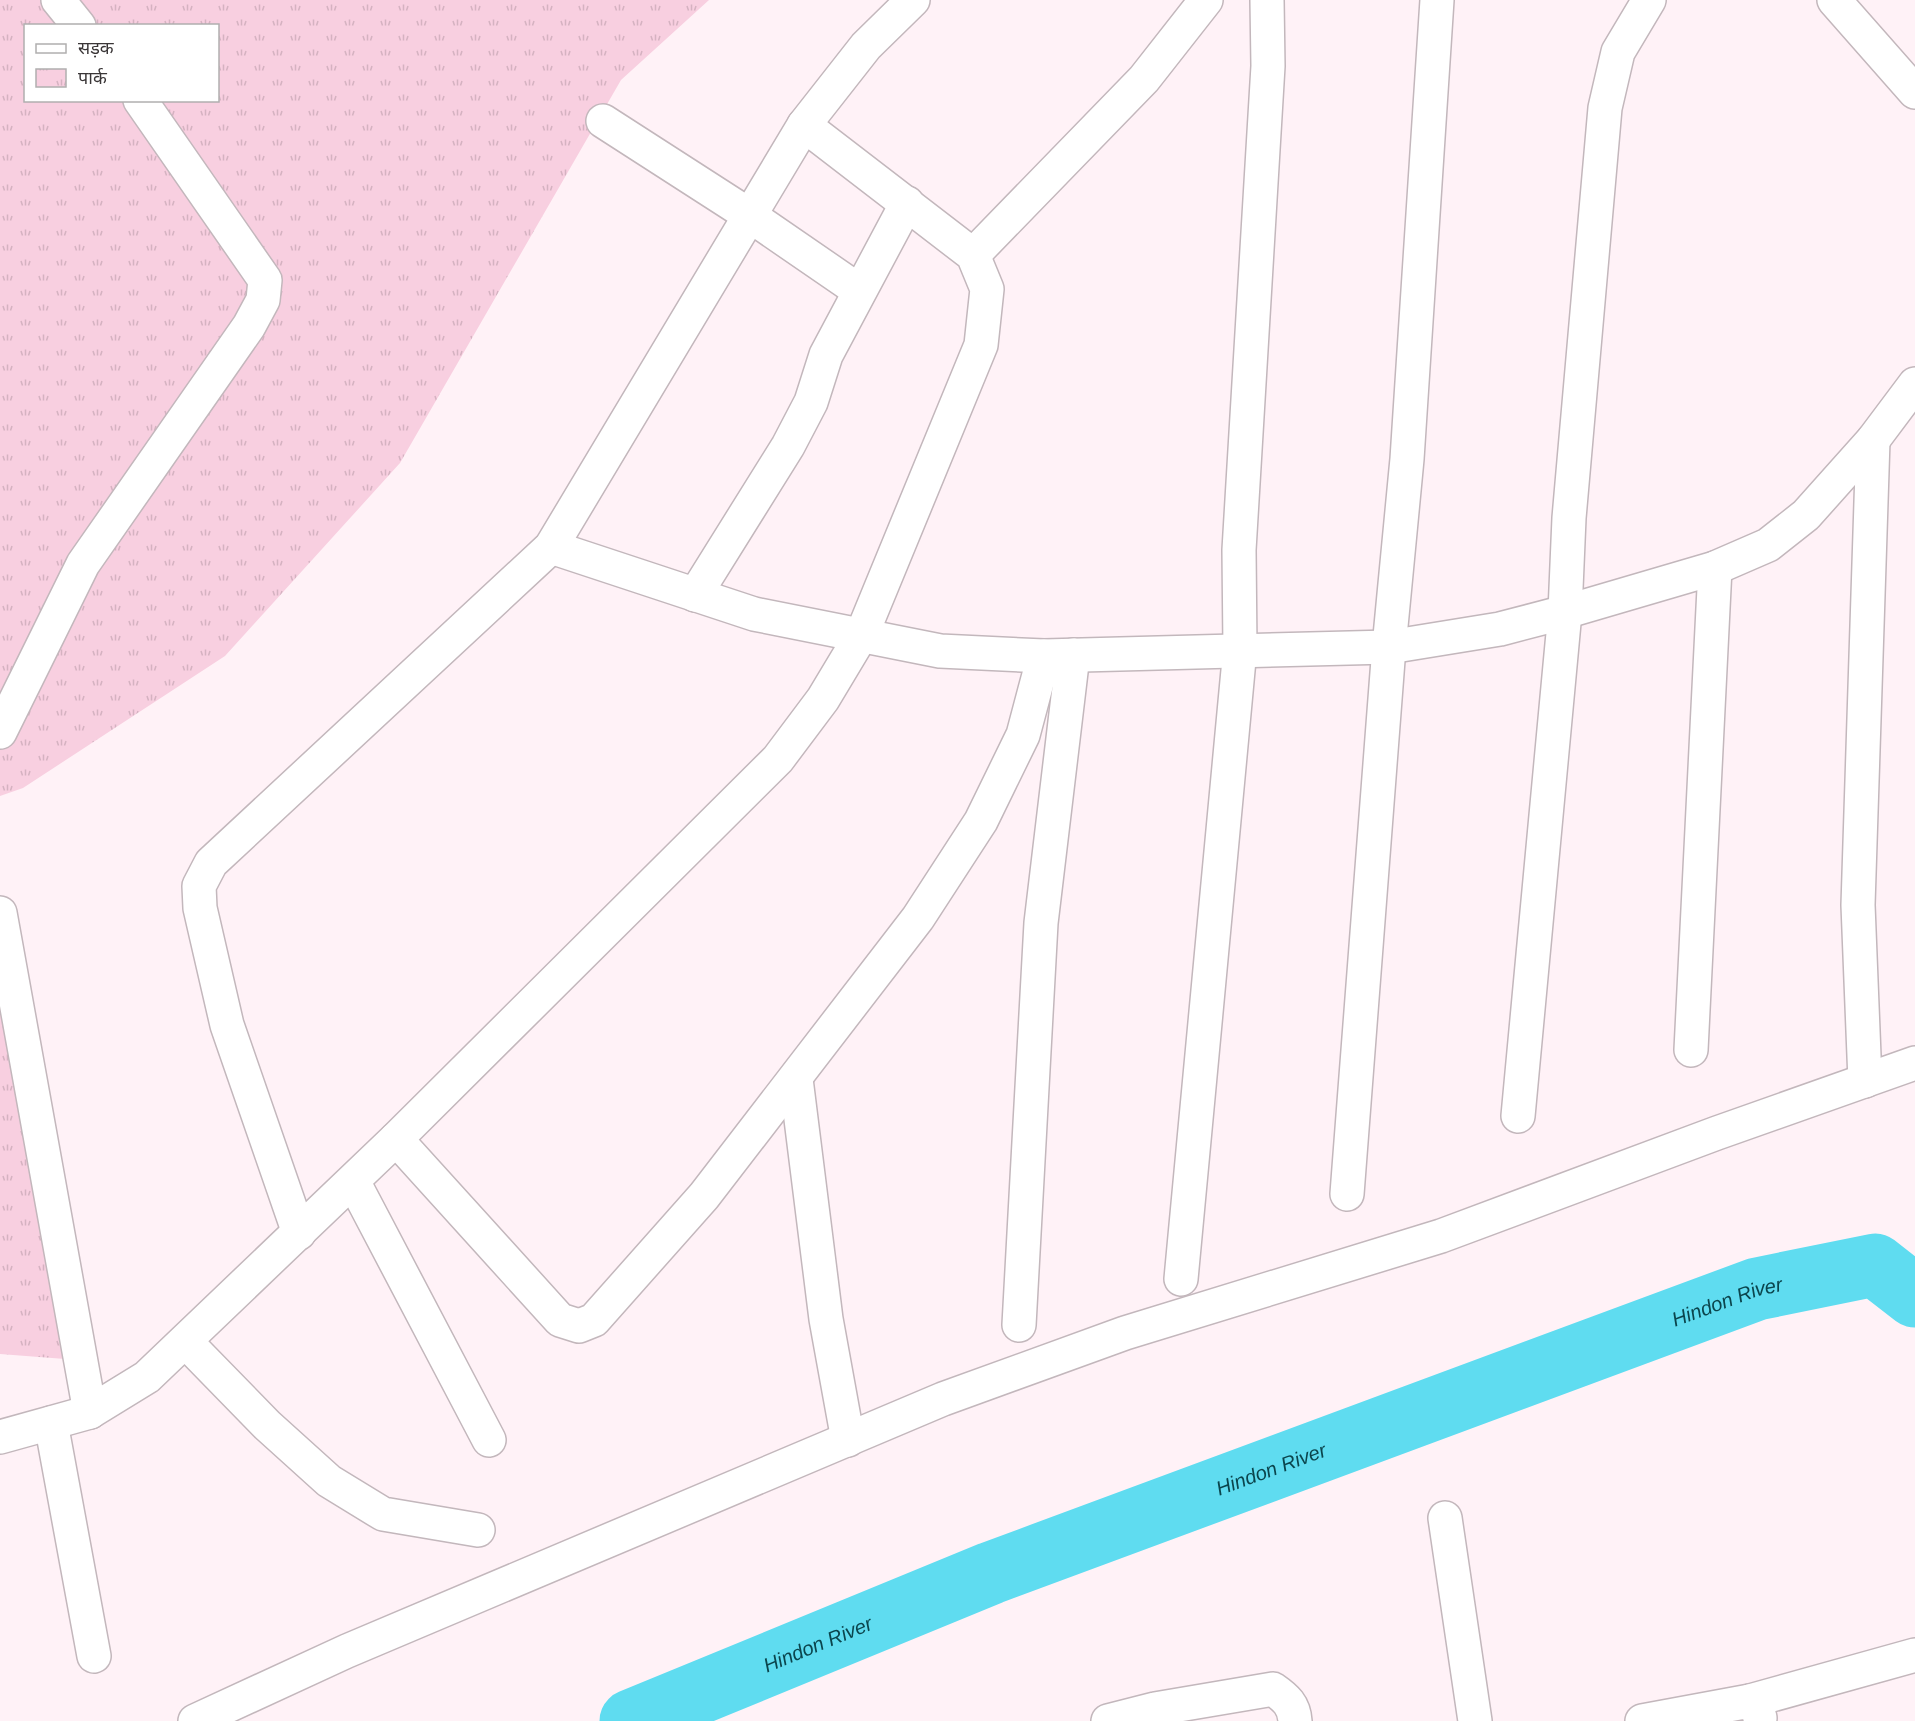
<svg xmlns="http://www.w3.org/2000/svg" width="1915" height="1721" font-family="Arial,'Noto Sans Devanagari',sans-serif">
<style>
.park{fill:url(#park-tufts);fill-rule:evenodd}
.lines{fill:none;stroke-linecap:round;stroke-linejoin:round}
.river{stroke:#5fdcf0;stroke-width:63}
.street-casing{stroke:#c3b7bc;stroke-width:36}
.street{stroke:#fff;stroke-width:33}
.labels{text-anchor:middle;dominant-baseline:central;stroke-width:4.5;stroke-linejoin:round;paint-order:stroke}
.water-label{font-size:20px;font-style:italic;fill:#0b454d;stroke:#fff}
</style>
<defs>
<pattern id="park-tufts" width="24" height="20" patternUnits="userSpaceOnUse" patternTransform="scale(1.5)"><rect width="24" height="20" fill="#f8cfe0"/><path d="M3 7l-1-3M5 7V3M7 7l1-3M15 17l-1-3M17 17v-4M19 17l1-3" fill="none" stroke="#d5b2c1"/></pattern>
</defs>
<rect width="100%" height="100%" fill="#fff2f7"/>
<!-- park -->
<g class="park">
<path d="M0 0H709L621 80 400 463 225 656 23 788 0 796ZM26 26H218V100H26Z"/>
<path d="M0 976 65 1359 0 1354Z"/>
</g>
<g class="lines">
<!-- river -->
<path class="river" id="s1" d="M631 1721 991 1573 1757 1289 1875 1265 1915 1296"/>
<!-- street casing -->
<g class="street-casing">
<g id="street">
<path d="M58 0 79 26"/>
<path d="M1834 0 1915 92"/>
<path d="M603 121 749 215 858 290"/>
<path d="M973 255 1144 79 1206 0"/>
<path d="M551 547 754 614 940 651 1044 656 1389 647 1500 629 1565 612 1715 568 1768 545 1806 515 1873 440 1915 384"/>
<path d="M695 595 788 446 811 402 826 355 907 203"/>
<path d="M0 732 83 564 249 326 263 300 265 280 140 100"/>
<path d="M0 913 90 1412"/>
<path d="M1691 1050 1715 568"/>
<path d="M796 1079 826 1319 848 1440"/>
<path d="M1865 1081 1858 905 1873 440"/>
<path d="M1518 1116 1565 612 1569 518 1605 108 1618 52 1649 0"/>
<path d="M396 1139 560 1320 579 1326 594 1320 704 1196 918 918 981 821 1023 735 1044 656"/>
<path d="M353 1181 489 1440"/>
<path d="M1347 1194 1389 647 1407 459 1437 0"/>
<path d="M299 1233 227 1025 200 908 199 886 211 863 551 547 804 125 866 46 913 0"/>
<path d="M1181 1279 1240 649 1239 550 1268 66 1267 0"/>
<path d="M1019 1325 1041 923 1073 655"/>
<path d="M186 1342 267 1425 329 1481 383 1514 478 1530"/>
<path d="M51 1423 94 1656"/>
<path d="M0 1437 90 1412 147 1377 396 1139 778 759 823 699 862 634 981 345 987 289 973 255 804 125"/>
<path d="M1445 1518 1475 1721"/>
<path d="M1750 1701 1915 1655"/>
<path d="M195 1721 347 1651 943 1399 1125 1333 1441 1236 1717 1133 1915 1063"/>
<path d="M1108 1721 1155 1709 1273 1689C1286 1698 1294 1705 1295 1721"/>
<path d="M1642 1721 1750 1701 1758 1710 1760 1718"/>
</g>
</g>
<!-- street -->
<use href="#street" class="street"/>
</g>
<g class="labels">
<!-- water labels -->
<g class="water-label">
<text stroke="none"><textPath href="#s1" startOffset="1174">Hindon River</textPath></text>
<text stroke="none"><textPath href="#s1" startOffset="688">Hindon River</textPath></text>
<text stroke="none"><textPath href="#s1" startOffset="202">Hindon River</textPath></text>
</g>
</g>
<!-- legend -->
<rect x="24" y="24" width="195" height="78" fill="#ffffff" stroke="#b0afaf" stroke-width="1.5"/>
<rect x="36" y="44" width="30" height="9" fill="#ffffff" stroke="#b0afaf" stroke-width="1.5"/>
<text x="78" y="54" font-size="18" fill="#3a3637">सड़क</text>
<rect x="36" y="69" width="30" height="18" fill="url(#park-tufts)" stroke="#b0afaf" stroke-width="1.5"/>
<text x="78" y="84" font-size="18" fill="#3a3637">पार्क</text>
</svg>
